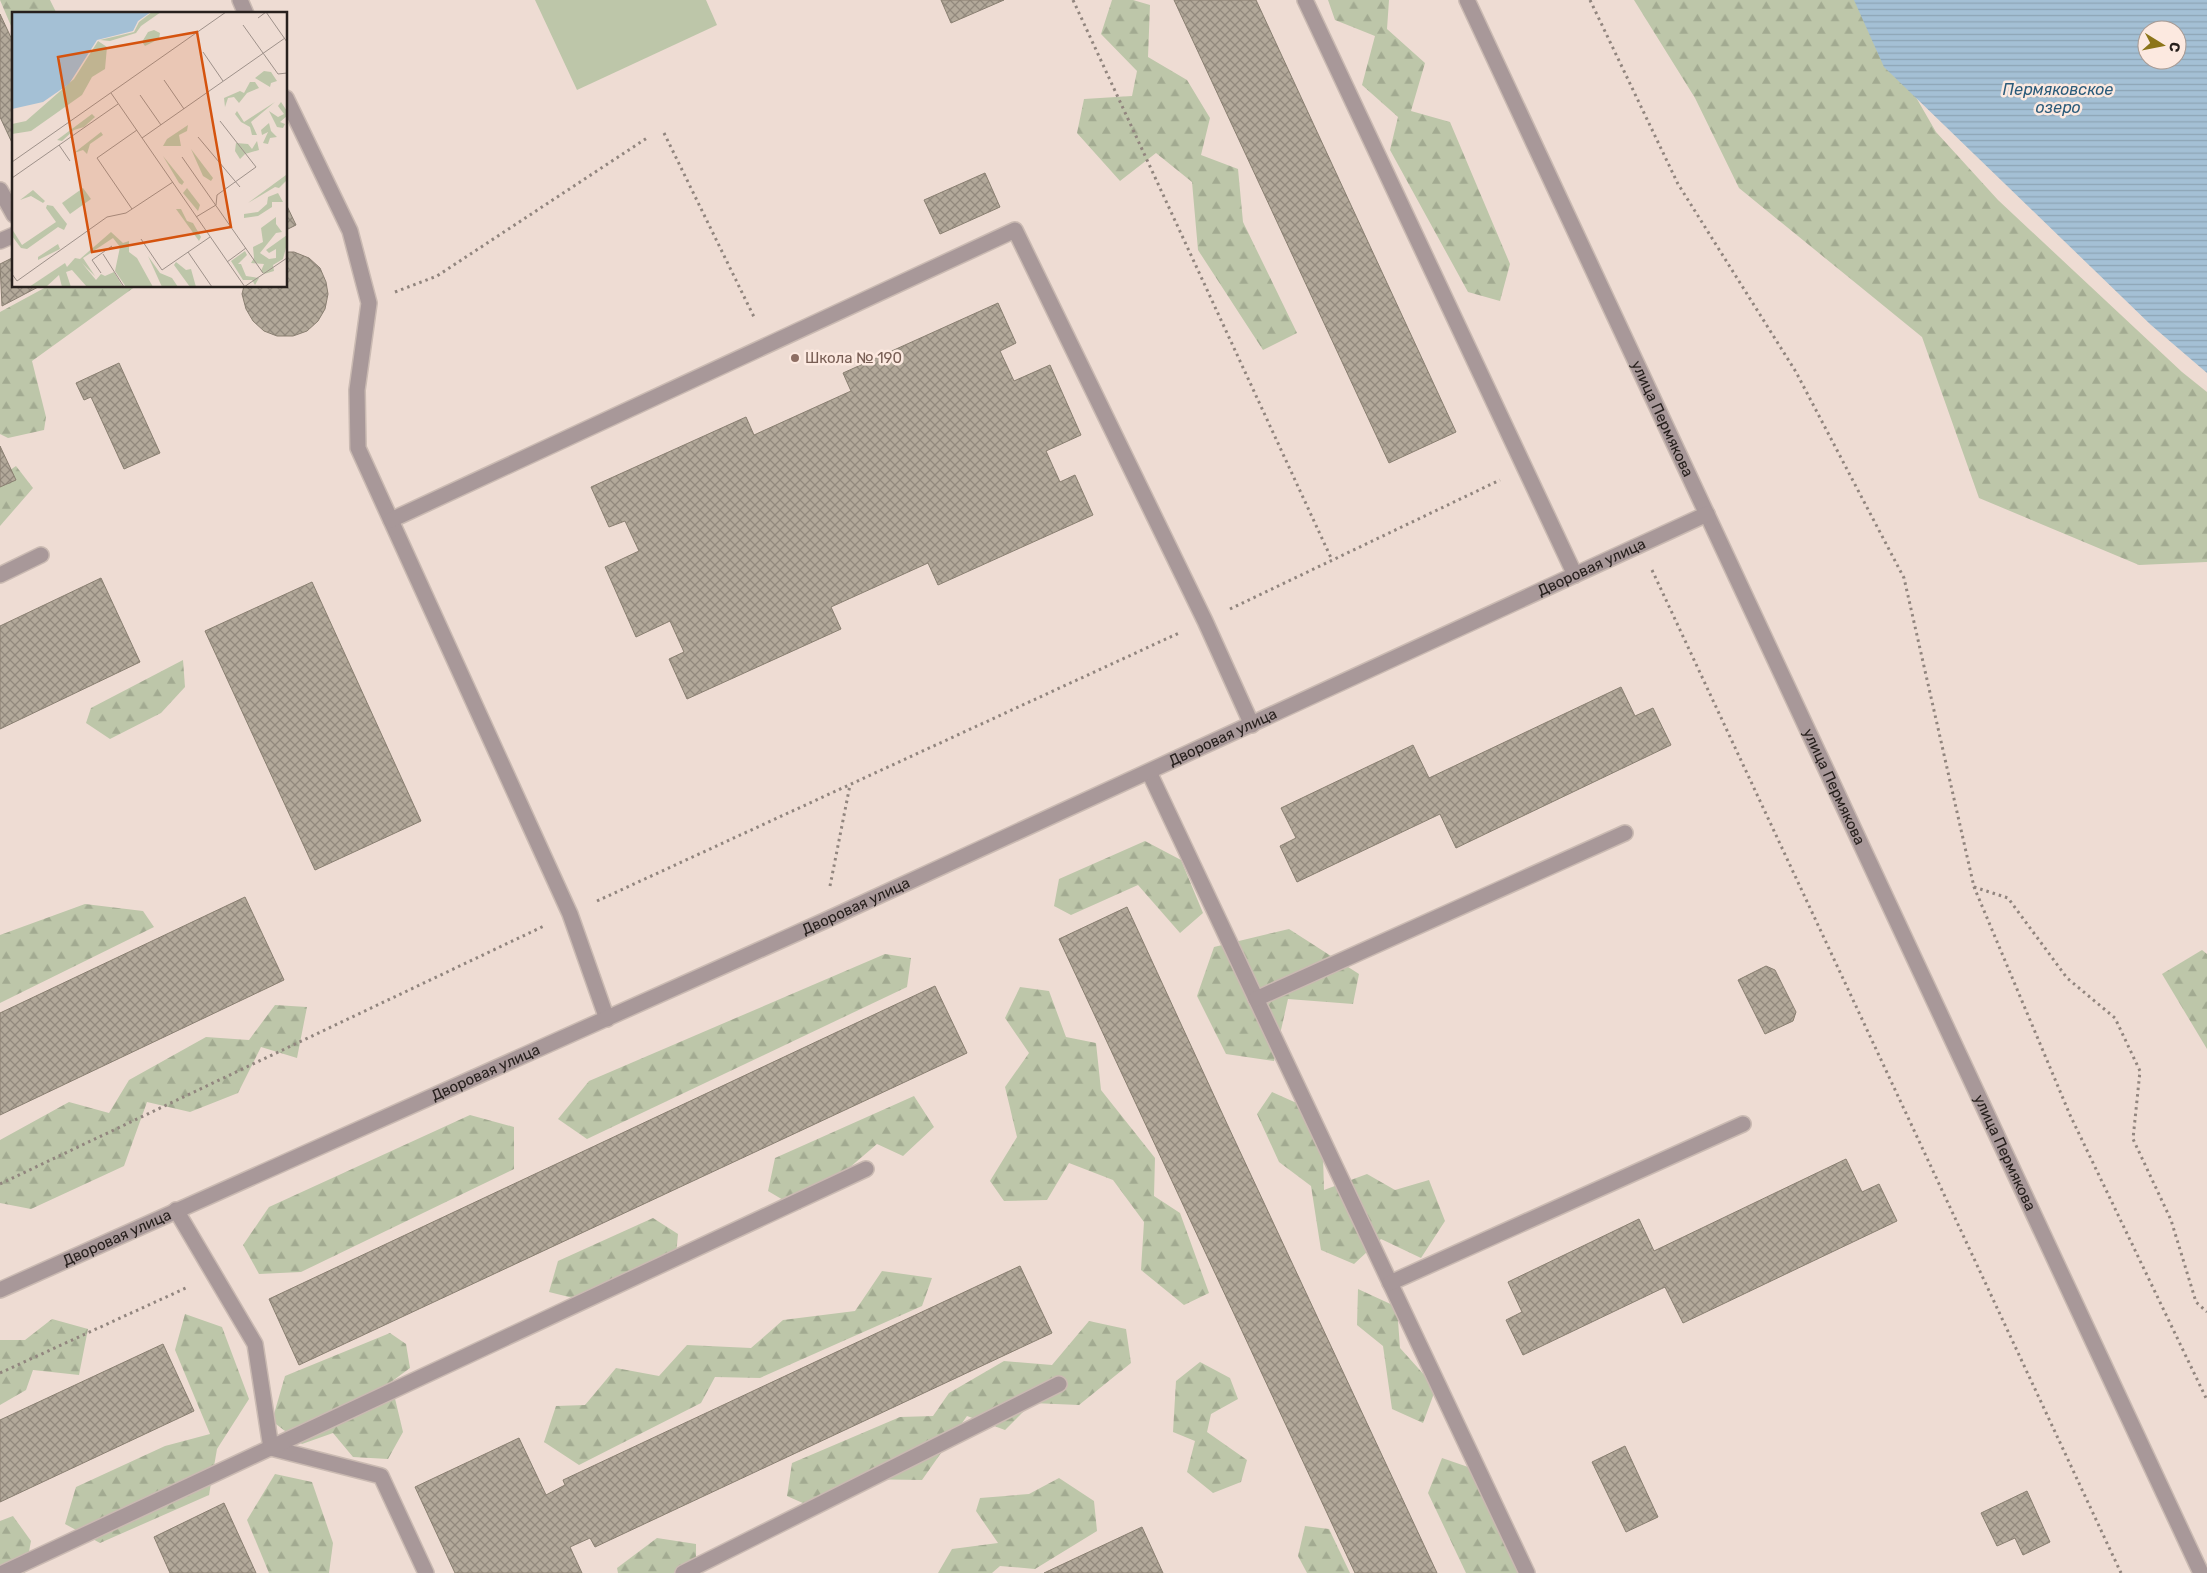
<svg xmlns="http://www.w3.org/2000/svg" width="2207" height="1573" font-family="Rubik,sans-serif">
<style>
.grass{fill:#bdc6a9}
.forest{fill:url(#forest-firs)}
.water{fill:url(#water-rules);fill-rule:evenodd}
.building{fill:url(#building-cross-hatch);stroke:#897f71}
.lines{fill:none;stroke-linecap:round;stroke-linejoin:round}
.lane-casing{stroke:#cabab2;stroke-width:18}
.street-casing{stroke:#cabab2;stroke-width:18}
.path{stroke:#91857e;stroke-width:3;stroke-dasharray:2.5 4;stroke-linecap:butt}
.lane{stroke:#a89899;stroke-width:15}
.street{stroke:#a89899;stroke-width:15}
.education-dot{fill:#8d6e63;stroke:#fce9e0;stroke-width:2}
.labels{text-anchor:middle;dominant-baseline:central;stroke-width:5;stroke-linejoin:round;paint-order:stroke}
.education-label{font-size:15px;fill:#785e54;stroke:#fce9e0;text-anchor:start}
.street-label{font-size:15px;fill:#27201d;stroke:#fce9e0}
.water-label{font-size:16px;font-style:italic;fill:#2b5b7a;stroke:#fce9e0}
.inset-road{fill:none;stroke:#9e918a;stroke-width:1}
.view{fill:#d5530e;fill-opacity:0.15;stroke:#d5530e;stroke-width:2.5}
.inset-edge{fill:none;stroke:#27201d;stroke-width:2.5}
</style>
<defs>
<pattern id="forest-firs" width="22" height="20" patternUnits="userSpaceOnUse" patternTransform="scale(1.25)"><rect width="22" height="20" fill="#bdc6a9"/><path d="M5 1l3.5 6h-7zM16 11l3.5 6h-7z" fill="#a2aa91"/></pattern>
<pattern id="water-rules" width="6" height="5" patternUnits="userSpaceOnUse" patternTransform="scale(1.25)"><rect width="6" height="5" fill="#a4c0d5"/><path d="M0 2.5h6" fill="none" stroke="#8da5b6"/></pattern>
<pattern id="building-cross-hatch" width="8" height="8" patternUnits="userSpaceOnUse" patternTransform="scale(1.25)"><rect width="8" height="8" fill="#b3a99a"/><path d="M0 0l8 8M0 8l8-8" fill="none" stroke="#92897d"/></pattern>
</defs>
<rect width="100%" height="100%" fill="#eedcd3"/>
<!-- grass -->
<path class="grass" d="M535 0H706L717 25 577 90Z"/>
<!-- forest -->
<g class="forest">
<path d="M0 0H50L57 14H14V33Z"/>
<path d="M1112 0H1133L1150 5 1148 57 1187 80 1210 118 1201 155 1238 169 1243 222 1297 333 1263 350 1198 250 1192 182 1156 153 1120 181 1077 133 1084 99 1132 96 1137 71 1101 34Z"/>
<path d="M1328 0H1389L1387 29 1425 63 1411 111 1450 122 1510 264 1500 301 1468 292 1390 150 1398 117 1362 85 1375 36 1335 20Z"/>
<path d="M1634 0H1860L1936 132 1998 200 2182 372 2207 392V562L2139 565 1979 498 1922 337 1739 188 1695 98Z"/>
<path d="M48 286H136L32 361 46 417 44 430 8 438 0 434V312Z"/>
<path d="M16 466 33 488 0 526V477Z"/>
<path d="M183 660 185 687 161 713 110 739 86 723 91 708Z"/>
<path d="M1145 841 1181 860 1203 913 1180 933 1138 885 1071 915 1054 906 1059 879Z"/>
<path d="M85 904 143 911 154 927 0 1003V935Z"/>
<path d="M1289 929 1359 974 1353 1004 1288 999 1274 1061 1226 1054 1197 996 1214 947Z"/>
<path d="M2202 950 2207 954V1049L2162 974Z"/>
<path d="M885 954 911 958 907 987 587 1139 558 1119 589 1081Z"/>
<path d="M1020 987 1049 991 1066 1037 1096 1043 1101 1090 1155 1158 1154 1196 1180 1213 1209 1293 1184 1305 1141 1270 1144 1222 1113 1180 1069 1163 1047 1200 1004 1201 990 1181 1017 1137 1005 1087 1029 1053 1005 1018Z"/>
<path d="M275 1005 307 1007 297 1058 261 1047 238 1093 190 1112 147 1102 124 1166 31 1209 0 1203V1140L69 1102 109 1113 129 1080 206 1037 249 1040Z"/>
<path d="M1272 1092 1301 1105 1323 1156 1324 1190 1367 1174 1395 1190 1429 1180 1445 1221 1421 1258 1381 1239 1354 1264 1321 1250 1311 1186 1279 1162 1257 1114Z"/>
<path d="M914 1096 934 1127 903 1156 877 1144 800 1210 768 1191 775 1158Z"/>
<path d="M470 1115 514 1127V1169L301 1272 259 1274 243 1245 269 1207Z"/>
<path d="M653 1218 678 1234 675 1265 593 1303 549 1292 558 1261Z"/>
<path d="M882 1271 932 1278 922 1306 760 1378 715 1377 701 1403 579 1465 544 1442 556 1406 585 1405 616 1368 659 1376 687 1345 751 1348 783 1320 855 1311Z"/>
<path d="M1358 1289 1397 1307 1400 1348 1436 1388 1423 1423 1392 1409 1383 1346 1357 1325Z"/>
<path d="M185 1314 222 1327 249 1399 217 1449 209 1495 100 1543 65 1524 76 1487 165 1446 210 1434 175 1350Z"/>
<path d="M52 1319 88 1329 79 1375 33 1370 26 1390 0 1405V1340H25Z"/>
<path d="M1089 1321 1126 1329 1131 1363 1079 1405 1032 1403 1005 1430 967 1416 922 1480 853 1479 823 1512 787 1496 792 1463 900 1417 933 1416 949 1393 1004 1361 1052 1365Z"/>
<path d="M390 1333 406 1344 410 1368 391 1382 403 1432 388 1459 353 1457 333 1433 302 1444 272 1421 285 1376Z"/>
<path d="M1200 1362 1230 1378 1238 1399 1211 1414 1207 1432 1247 1460 1241 1482 1213 1493 1187 1472 1195 1441 1173 1432 1176 1381Z"/>
<path d="M1442 1458 1471 1468 1522 1573H1466L1428 1493Z"/>
<path d="M275 1474 312 1482 333 1543 329 1573H269L247 1520Z"/>
<path d="M1059 1478 1094 1501 1097 1531 1035 1569 1000 1566 992 1573H938L952 1549 998 1543 976 1511 980 1498 1029 1494Z"/>
<path d="M13 1516 31 1541 25 1573H0V1521Z"/>
<path d="M1305 1526 1329 1529 1350 1573H1307L1298 1556Z"/>
<path d="M657 1538 696 1544V1573H618L617 1568Z"/>
</g>
<!-- water -->
<path class="water" d="M1854 0H2207V373L2151 325 1884 67ZM2147 30H2177V60H2147Z"/>
<!-- building -->
<g class="building">
<path d="M941 0H1004L951 23Z"/>
<path d="M1174 0H1256L1456 432 1389 463Z"/>
<path d="M0 14 14 44V147L0 117Z"/>
<path d="M985 173 1000 207 940 234 924 200Z"/>
<path d="M286 204 296 225 286 230Z"/>
<path d="M286 252H294L309 258 320 268 326 282 328 294 325 309 318 321 307 331 293 336H277L264 331 253 321 246 309 242 294 244 286H286Z"/>
<path d="M14 257V286H40L2 306 0 264Z"/>
<path d="M998 303 1016 343 1000 351 1014 381 1050 365 1081 435 1046 451 1060 482 1075 475 1093 515 938 585 928 563 831 607 841 629 687 699 669 659 684 652 670 621 636 637 605 567 639 551 625 521 609 527 591 487 746 417 754 435 851 391 843 373Z"/>
<path d="M119 363 160 453 124 469 91 397 84 400 76 383Z"/>
<path d="M0 446 16 480 0 487Z"/>
<path d="M101 578 140 662 0 729V626Z"/>
<path d="M312 582 421 821 315 870 205 631Z"/>
<path d="M1621 687 1635 716 1653 708 1671 745 1456 848 1440 814 1297 882 1280 846 1296 838 1281 808 1413 745 1429 778Z"/>
<path d="M245 897 284 980 0 1115V1013Z"/>
<path d="M1127 907 1228 1126 1437 1573H1355L1059 939Z"/>
<path d="M1766 966 1775 970 1796 1012 1793 1021 1765 1034 1738 980Z"/>
<path d="M935 986 967 1053 299 1365 269 1299Z"/>
<path d="M1846 1159 1862 1192 1879 1184 1897 1221 1683 1323 1665 1287 1523 1355 1506 1320 1522 1312 1508 1282 1639 1219 1654 1251Z"/>
<path d="M1020 1266 1052 1333 595 1547 590 1538 570 1547 582 1573H455L415 1487 519 1438 546 1495 565 1485 563 1480Z"/>
<path d="M163 1344 194 1411 0 1502V1420Z"/>
<path d="M1625 1446 1658 1517 1626 1532 1592 1462Z"/>
<path d="M2027 1491 2050 1542 2023 1555 2015 1538 1997 1546 1981 1513Z"/>
<path d="M224 1503 256 1573H170L154 1537Z"/>
<path d="M1142 1527 1163 1573H1044Z"/>
</g>
<g class="lines">
<!-- lane casing -->
<g class="lane-casing">
<g id="lane">
<path d="M240 0 246 14"/>
<path d="M1305 0 1575 575"/>
<path d="M286 98 350 231 369 303 357 390 358 448 570 914 607 1019"/>
<path d="M0 190 14 215"/>
<path d="M0 241 14 235"/>
<path d="M391 520 1015 230 1205 621 1252 725"/>
<path d="M0 575 41 555"/>
<path d="M1149 772 1527 1573"/>
<path d="M1256 999 1625 833"/>
<path d="M176 1210 255 1344 271 1448 381 1476 426 1573"/>
<path d="M1390 1283 1743 1124"/>
<path d="M3 1573 866 1169"/>
<path d="M683 1573 1059 1384"/>
</g>
</g>
<!-- street casing -->
<g class="street-casing">
<g id="street">
<path id="s1" d="M1467 0 2201 1573"/>
<path id="s2" d="M0 1290 824 921 1707 514"/>
</g>
</g>
<!-- path -->
<g class="path">
<path d="M1073 0 1332 560"/>
<path d="M1590 0 1678 184 1796 372 1904 578 1974 887 2070 1115 2207 1400"/>
<path d="M664 133 755 319"/>
<path d="M395 292 437 276 647 138"/>
<path d="M1652 570 2121 1573"/>
<path d="M1230 609 1500 480"/>
<path d="M830 886 850 785"/>
<path d="M1974 887 2008 898 2067 978 2115 1018 2140 1071 2133 1139 2171 1220 2196 1302 2207 1312"/>
<path d="M597 901 1179 633"/>
<path d="M0 1184 544 926"/>
<path d="M0 1373 188 1287"/>
</g>
<!-- lane -->
<use href="#lane" class="lane"/>
<!-- street -->
<use href="#street" class="street"/>
</g>
<!-- markers -->
<circle class="education-dot" cx="795" cy="358" r="5"/>
<g class="labels">
<!-- education labels -->
<g class="education-label">
<text x="805" y="358">Школа № 190</text>
</g>
<!-- street labels -->
<g class="street-label">
<text stroke="none"><textPath href="#s1" startOffset="462">улица Пермякова</textPath></text>
<text stroke="none"><textPath href="#s2" startOffset="1748">Дворовая улица</textPath></text>
<text stroke="none"><textPath href="#s2" startOffset="1342">Дворовая улица</textPath></text>
<text stroke="none"><textPath href="#s1" startOffset="868">улица Пермякова</textPath></text>
<text stroke="none"><textPath href="#s2" startOffset="938">Дворовая улица</textPath></text>
<text stroke="none"><textPath href="#s2" startOffset="532">Дворовая улица</textPath></text>
<text stroke="none"><textPath href="#s1" startOffset="1272">улица Пермякова</textPath></text>
<text stroke="none"><textPath href="#s2" startOffset="128">Дворовая улица</textPath></text>
</g>
<!-- water labels -->
<g class="water-label">
<text x="2058" y="89">Пермяковское<tspan x="2058" dy="18">озеро</tspan></text>
</g>
</g>
<!-- overview -->
<g transform="translate(12 12)">
<rect width="275" height="275" fill="#eedcd3"/>
<path d="M71 176 79 187 58 202 50 191Z" fill="#bdc6a9"/>
<path d="M140 0H149L129 14 124 21 98 29 88 28 122 20 127 10ZM142 18 148 21 147 27 133 34 130 30 136 20ZM86 29 95 35 93 57 80 65 70 83 19 119 0 122V112L14 109 62 67ZM252 59 259 60 265 69 259 71 258 75 243 66ZM238 70H243L247 76 235 81 227 91 222 85 216 86 213 95 212 86 228 79 232 81ZM263 90 239 110 245 123H240L238 115 229 110 223 102 225 99 232 110ZM269 90 275 99V104L268 110 273 112 271 116 265 115 257 99 266 105 272 102 266 94ZM80 102 83 105 72 115 62 118 50 129 45 128ZM257 111 259 119 265 125 258 126 256 132 251 131 256 120 250 123 249 118ZM176 113 175 119 167 123 169 134H151L155 127ZM89 120 91 123 78 132 75 142 71 138 62 141ZM245 129 247 138 233 142 228 147 223 139 224 131 236 132 240 137ZM179 137 201 166 199 169 191 164ZM151 144 172 170 170 173 167 171ZM275 158V168L267 176 263 175 236 191 274 163ZM175 176 188 193 186 199 171 181ZM21 178 33 189 31 191 19 184 8 188ZM266 181 271 190H260V195L246 204 232 206V202L246 200 255 192 256 185ZM35 193 41 194 55 212 52 218 46 215 15 237 9 236 0 224V217L10 233 44 210 34 196ZM164 197H169L175 209 181 211 189 225 187 229ZM264 205V212L270 220 264 221 248 241 257 247 264 246V237L257 241 254 238 275 223V232L271 247 261 253 262 259 252 262 249 259 252 252 239 251 242 246 241 235 251 230 249 216ZM99 220 111 231 117 229V240L125 246 141 275H114L103 259 108 235 101 226 71 246 83 264 70 251 84 268 89 262 93 264 102 260 111 275H75L60 258 54 260 59 275H50L47 263 34 275H17L53 251 55 255 63 246 68 247ZM46 232 48 237 26 248V245ZM233 239 235 243 226 252H229L234 264 247 266 243 273 240 268H231L219 249ZM136 244 148 261 160 266 166 275H150ZM164 250 174 258 179 257 184 275H178L162 253Z" fill="#bdc6a9"/>
<path d="M0 0H139L126 9 121 19 85 28 57 72 31 90 0 97Z" fill="#a4c0d5"/>
<path class="inset-road" d="M246 6 254 0 275 30M231 13 266 62 275 61M191 40 211 69M152 68 172 97M99 81 233 275M128 83 149 113M186 125 228 175M130 126 273 26M47 133 58 149M170 145 251 261M0 150 214 0M0 166 106 92M120 197 85 146 125 118M184 205 204 193 205 183 244 155 208 109M129 227 150 258 198 225M176 240 200 275M91 242 112 275M215 250 234 236M89 261 80 248 100 234M0 262 5 269 95 205 114 201 161 170M232 275 275 246"/>
<path class="view" d="M185 20 219 215 80 240 46 45Z"/>
<rect width="275" height="275" class="inset-edge"/>
</g>
<!-- north arrow -->
<g transform="translate(2162 45) rotate(100)"><circle r="24" fill="#fce9e0" stroke="#a79992"/>
<path d="M0-4L9 19L0 12L-9 19Z" fill="#8c7519"/>
<text y="-8" font-size="14" font-weight="bold" text-anchor="middle" fill="#27201d">С</text>
</g>
</svg>
